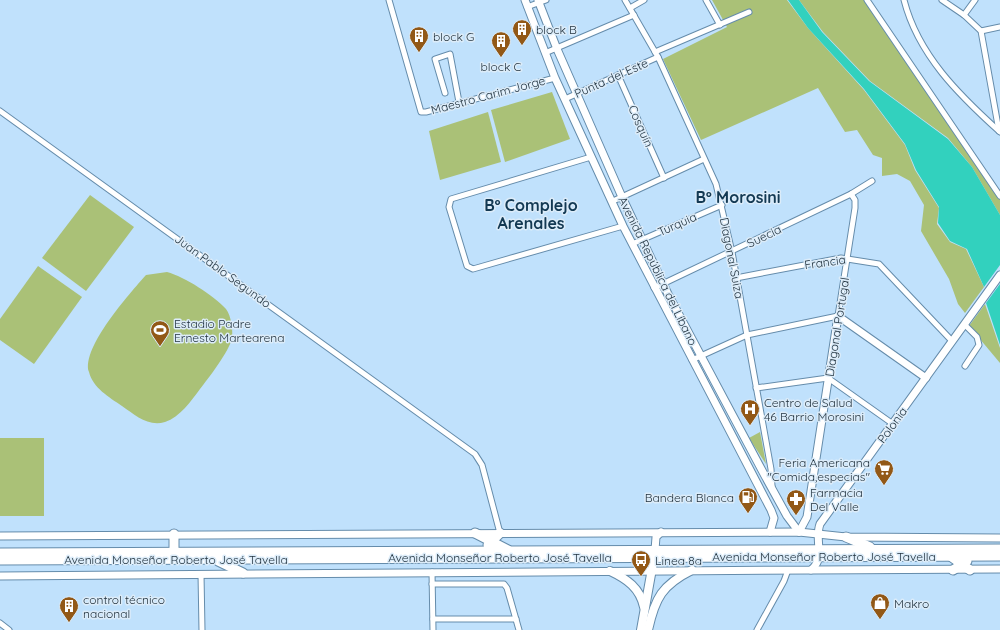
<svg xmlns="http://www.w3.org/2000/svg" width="1000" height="630" font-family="Quicksand,sans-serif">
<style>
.green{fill:#aac177}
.water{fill:#32d1be}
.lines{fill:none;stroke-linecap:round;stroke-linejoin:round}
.street-casing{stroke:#658cab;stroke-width:7}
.secondary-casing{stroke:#658cab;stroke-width:9}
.primary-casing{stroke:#658cab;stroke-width:10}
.highway-casing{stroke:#658cab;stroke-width:11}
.street{stroke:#fff;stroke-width:5}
.secondary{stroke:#fff;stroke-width:7}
.primary{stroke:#fff;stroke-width:8}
.highway{stroke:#fff;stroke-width:9}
.labels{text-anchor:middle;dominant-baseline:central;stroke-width:3;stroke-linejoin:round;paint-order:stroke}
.poi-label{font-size:12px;fill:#1d2e3a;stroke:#dcecf9;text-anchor:start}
.street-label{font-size:12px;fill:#1d2e3a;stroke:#dcecf9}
.district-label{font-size:16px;font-weight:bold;fill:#133953;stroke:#dcecf9}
</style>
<rect width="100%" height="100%" fill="#c0e1fc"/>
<!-- green -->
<g class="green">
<path d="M712 0H787L808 28 864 90 905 145 915 170 939 208 937 224 950 242 966 249 984 287 965 313 958 304 949 279 921 231 924 205 910 181 897 174 882 176V158L873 155 857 130 845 132 818 88 701 140 663 59 727 27Z"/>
<path d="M799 0H864L1000 198V215L972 167 948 138 870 81 823 32Z"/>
<path d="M552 92 570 139 505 162 491 110Z"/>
<path d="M488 112 501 162 440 180 429 131Z"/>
<path d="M90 195 134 227 86 291 42 258Z"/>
<path d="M38 266 82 297 34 364 0 340V319Z"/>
<path d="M167 272C185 277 213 295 226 309 231 315 233 330 232 338 230 350 208 379 200 389 191 401 180 417 165 422 148 427 135 415 122 406 109 397 93 388 89 372 81 348 130 293 146 275Z"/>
<path d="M985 304 1000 348V363L969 326Z"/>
<path d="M760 432 766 464 749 438Z"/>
<rect x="0" y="438" width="44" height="78"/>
</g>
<!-- water -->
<g class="water">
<path d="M788 0H799L822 32 869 81 948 139 972 167 1000 215V265L984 287 967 249 950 241 938 223 939 207 916 170 905 144 864 89 808 28Z"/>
<path d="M1000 284V345L986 303Z"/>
</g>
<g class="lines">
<!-- street casing -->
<g class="street-casing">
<g id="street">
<path d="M389 0 421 112H426L555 78"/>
<path d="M625 0 658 57 716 184 732 252 771 469 772 486"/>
<path d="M706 0 720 25"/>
<path d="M867 0 1000 196"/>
<path d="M904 0C918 55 959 95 1000 132"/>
<path d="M942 0 964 15 981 31 999 131"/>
<path d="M527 7 546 0"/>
<path d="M630 8 644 0"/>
<path d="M964 15 975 0"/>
<path d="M981 31 1000 27"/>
<path d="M655 52 749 12"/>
<path d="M545 53 634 15"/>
<path d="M618 75 664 178"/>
<path d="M445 93 435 59 450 54 459 102"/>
<path d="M565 99 658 57"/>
<path d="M0 111 475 454 482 465 500 533"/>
<path d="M591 157 451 199 449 207 467 266 473 269 623 226"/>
<path d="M613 201 704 159"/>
<path d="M632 244 722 205"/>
<path d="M736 278 841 258 879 264 952 341"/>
<path d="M654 288 851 194 872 181"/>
<path d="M964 324 977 337 979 345 965 366"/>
<path d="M692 360 747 335 838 316 855 208V200L851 194"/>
<path d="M756 388 828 378 893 424"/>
<path d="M432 572 433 630"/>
<path d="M201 574 202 630"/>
<path d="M432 584H504L507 588 519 630"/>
<path d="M433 619H516"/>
<path d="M0 623 9 630"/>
<path d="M757 630 784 581 788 570"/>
</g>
</g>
<!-- secondary casing -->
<g class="secondary-casing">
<g id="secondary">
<path d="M525 0 555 78 623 226 771 510 774 518 770 532"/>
<path d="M538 0 557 49 622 197 668 294 765 476 787 516 799 532"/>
<path d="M799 532 807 517 838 316 926 378"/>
<path d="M0 536 799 532 846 537 1000 538"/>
<path d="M655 550 656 537 661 532"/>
<path d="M811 570 1000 569"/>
<path d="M0 576 811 570C826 558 814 540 820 524L1000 275"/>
</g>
</g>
<!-- primary casing -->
<g class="primary-casing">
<g id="primary">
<path d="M610 571C627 579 640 588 644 607"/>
<path d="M641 630 655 552"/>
<path d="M648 630C655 598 662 585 692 570"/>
</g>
</g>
<!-- highway casing -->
<g class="highway-casing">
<g id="highway">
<path d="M475 533 508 550"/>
<path d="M174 534V552"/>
<path d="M846 537 870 547"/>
<path d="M488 545 500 533"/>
<path d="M0 553 1000 549"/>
<path d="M949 555 970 570"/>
<path d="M0 560 1000 556"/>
<path d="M218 561 243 573"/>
<path d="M953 570 967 561"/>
</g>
</g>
<!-- street -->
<use href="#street" class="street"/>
<!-- secondary -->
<use href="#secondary" class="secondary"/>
<!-- primary -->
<use href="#primary" class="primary"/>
<!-- highway -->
<use href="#highway" class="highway"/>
</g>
<!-- icons -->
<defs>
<g id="building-pin" transform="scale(1)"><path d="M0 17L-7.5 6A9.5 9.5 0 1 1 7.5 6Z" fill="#925816" stroke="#dcecf9"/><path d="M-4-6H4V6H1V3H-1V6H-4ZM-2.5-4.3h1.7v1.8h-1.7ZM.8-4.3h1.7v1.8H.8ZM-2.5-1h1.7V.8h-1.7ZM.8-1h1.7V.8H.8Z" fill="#fff"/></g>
<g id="stadium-pin" transform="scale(1)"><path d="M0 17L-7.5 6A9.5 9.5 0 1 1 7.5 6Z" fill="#925816" stroke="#dcecf9"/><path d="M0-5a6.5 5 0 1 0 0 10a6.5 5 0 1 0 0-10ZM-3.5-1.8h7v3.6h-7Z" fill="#fff"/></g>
<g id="hospital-pin" transform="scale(1)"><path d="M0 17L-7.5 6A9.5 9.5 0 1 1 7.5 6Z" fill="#925816" stroke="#dcecf9"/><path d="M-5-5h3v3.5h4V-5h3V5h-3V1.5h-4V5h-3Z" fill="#fff"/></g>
<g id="supermarket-pin" transform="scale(1)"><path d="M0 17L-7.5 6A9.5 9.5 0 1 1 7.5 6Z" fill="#925816" stroke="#dcecf9"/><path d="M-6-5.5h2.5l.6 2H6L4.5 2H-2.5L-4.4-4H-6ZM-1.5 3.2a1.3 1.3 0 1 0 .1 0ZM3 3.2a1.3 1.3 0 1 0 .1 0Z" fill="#fff"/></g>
<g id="fuel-pin" transform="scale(1)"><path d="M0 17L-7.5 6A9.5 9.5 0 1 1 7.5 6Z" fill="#925816" stroke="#dcecf9"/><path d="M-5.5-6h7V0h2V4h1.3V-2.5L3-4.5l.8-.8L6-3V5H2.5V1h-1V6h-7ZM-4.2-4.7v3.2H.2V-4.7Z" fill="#fff"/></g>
<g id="pharmacy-pin" transform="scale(1)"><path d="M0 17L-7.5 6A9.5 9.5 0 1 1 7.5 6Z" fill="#925816" stroke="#dcecf9"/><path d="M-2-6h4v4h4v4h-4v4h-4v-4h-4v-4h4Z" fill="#fff"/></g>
<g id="bus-pin" transform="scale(1)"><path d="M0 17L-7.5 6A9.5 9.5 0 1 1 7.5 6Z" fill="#925816" stroke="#dcecf9"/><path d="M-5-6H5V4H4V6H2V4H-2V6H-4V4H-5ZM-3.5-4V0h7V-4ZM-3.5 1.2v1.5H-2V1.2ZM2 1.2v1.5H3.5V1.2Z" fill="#fff"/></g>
<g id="shop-pin" transform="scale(1)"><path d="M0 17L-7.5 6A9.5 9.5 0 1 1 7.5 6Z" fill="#925816" stroke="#dcecf9"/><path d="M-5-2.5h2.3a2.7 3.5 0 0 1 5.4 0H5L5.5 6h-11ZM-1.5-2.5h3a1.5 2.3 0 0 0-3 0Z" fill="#fff"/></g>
</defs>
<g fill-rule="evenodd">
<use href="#building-pin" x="522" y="29"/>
<use href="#building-pin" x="419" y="36"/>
<use href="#building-pin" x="501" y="41"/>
<use href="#stadium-pin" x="160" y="330"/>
<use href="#hospital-pin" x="750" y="409"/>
<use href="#supermarket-pin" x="884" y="469"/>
<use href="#fuel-pin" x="748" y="497"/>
<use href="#pharmacy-pin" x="796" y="499"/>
<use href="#bus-pin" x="641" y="560"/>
<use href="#shop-pin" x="880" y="603"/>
<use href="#building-pin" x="69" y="606"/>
</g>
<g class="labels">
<!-- poi labels -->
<g class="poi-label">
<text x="536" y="29">block B</text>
<text x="433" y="36">block G</text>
<text x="501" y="66" text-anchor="middle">block C</text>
<text x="174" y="323">Estadio Padre<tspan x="174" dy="14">Ernesto Martearena</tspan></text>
<text x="764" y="402">Centro de Salud<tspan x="764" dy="14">46 Barrio Morosini</tspan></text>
<text x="870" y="462" text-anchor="end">Feria Americana<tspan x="870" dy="14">"Comida,especias"</tspan></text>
<text x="810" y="492">Farmacia<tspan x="810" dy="14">Del Valle</tspan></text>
<text x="734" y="497" text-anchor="end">Bandera Blanca</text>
<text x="655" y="560">Linea 8a</text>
<text x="83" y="599">control técnico<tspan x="83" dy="14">nacional</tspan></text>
<text x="894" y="603">Makro</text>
</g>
<!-- street labels -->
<g class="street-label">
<text transform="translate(611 78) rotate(-24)">Punta del Este</text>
<text transform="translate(488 95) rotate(-15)">Maestro Carim Jorge</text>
<text transform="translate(641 126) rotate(66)">Cosquín</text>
<text transform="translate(677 224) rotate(-24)">Turquia</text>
<text transform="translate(764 236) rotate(-26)">Suecia</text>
<text transform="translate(732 258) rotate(79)">Diagonal Suiza</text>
<text transform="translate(825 262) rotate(-8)">Francia</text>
<text transform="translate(223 271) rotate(36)">Juan Pablo Segundo</text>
<text transform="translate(658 271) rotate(64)">Avenida República del Líbano</text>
<text transform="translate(837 327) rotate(-81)">Diagonal Portugal</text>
<text transform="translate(892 425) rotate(-54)">Polonia</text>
<text x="824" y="556">Avenida Monseñor Roberto José Tavella</text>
<text x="500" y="557">Avenida Monseñor Roberto José Tavella</text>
<text x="176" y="559">Avenida Monseñor Roberto José Tavella</text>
</g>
<!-- district labels -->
<g class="district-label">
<text x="738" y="197">Bº Morosini</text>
<text x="531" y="205">Bº Complejo<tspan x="531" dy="18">Arenales</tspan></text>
</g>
</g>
</svg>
